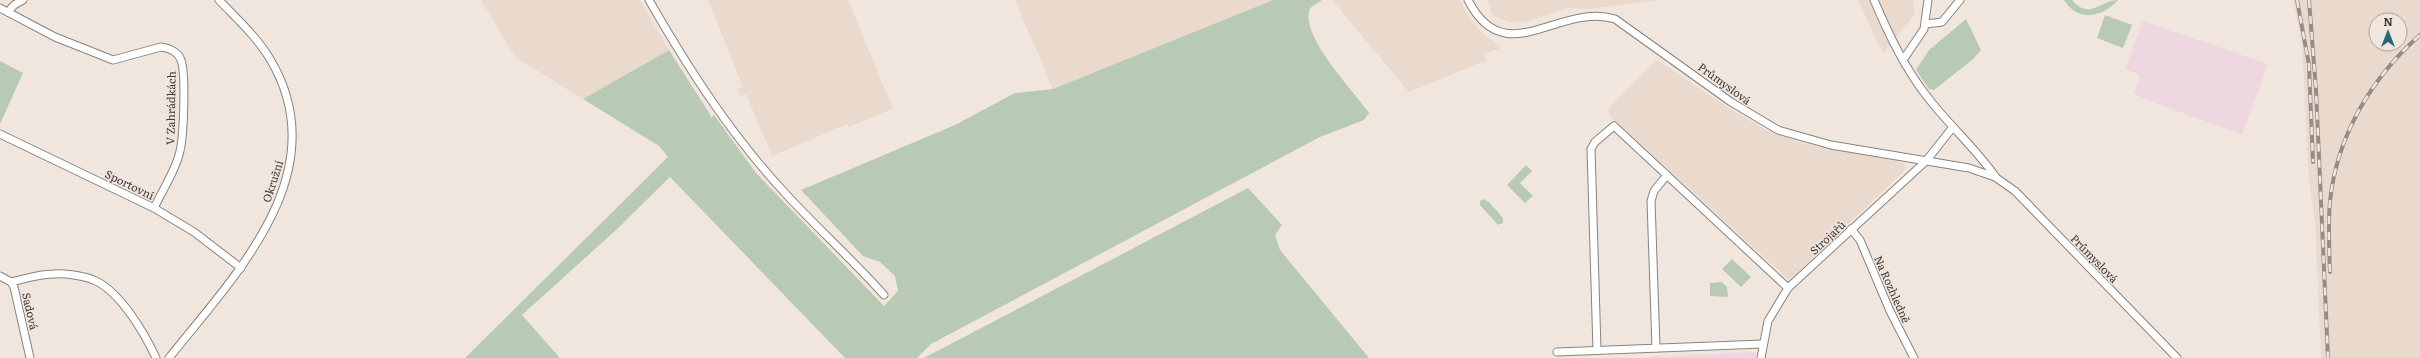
<svg xmlns="http://www.w3.org/2000/svg" width="2420" height="358" font-family="Literata,serif">
<style>
.built{fill:#ead9cd;fill-rule:evenodd}
.education{fill:#efd7e1}
.green{fill:#b9cab4}
.lines{fill:none;stroke-linecap:round;stroke-linejoin:round}
.minor-casing{stroke:#8b827b;stroke-width:9}
.minor{stroke:#fff;stroke-width:7}
.rail-casing{stroke:#948d87;stroke-width:4}
.rail{stroke:#f0e6de;stroke-width:2.5;stroke-dasharray:8;stroke-linecap:butt}
.labels{text-anchor:middle;dominant-baseline:central;stroke-width:3;stroke-linejoin:round;paint-order:stroke}
.street-label{font-size:11px;fill:#3e3a37;stroke:#f0e6de}
</style>
<rect width="100%" height="100%" fill="#f0e6de"/>
<!-- built -->
<g class="built">
<path d="M481 0H640L669 50 583 99 515 57Z"/>
<path d="M708 0H848L893 109 849 127 847 124 772 156 746 94 741 96 738 89 743 87Z"/>
<path d="M1015 0H1275L1053 89Z"/>
<path d="M1332 0H1461L1465 11 1480 31 1501 48 1483 54 1487 60 1409 92Z"/>
<path d="M1487 0H1661L1588 9 1568 8 1526 22H1509L1493 16Z"/>
<path d="M1858 0H1913L1915 14 1883 53Z"/>
<path d="M2293 0H2420V358H2321L2315 219 2309 180 2302 44ZM2376 20H2400V44H2376Z"/>
<path d="M1657 60 1735 112 1768 131 1809 145 1902 162 1906 166 1904 171 1789 280 1609 115V108Z"/>
</g>
<!-- education -->
<g class="education">
<path d="M2143 21 2268 64 2242 135 2142 98 2134 93 2140 75 2125 69Z"/>
<path d="M1756 352V358H1643L1658 356Z"/>
</g>
<!-- green -->
<g class="green">
<path d="M1273 0H1322C1317 4 1310 5 1309 12 1303 39 1353 90 1369 113L1364 120 1320 137 931 344 917 358H845L670 177 616 230 522 315 560 358H465L668 157 659 146 583 99 669 50 711 116 710 118 714 115 756 173 884 306 898 291 895 276 880 262 863 256 801 190 955 125 1015 93 1053 89Z"/>
<path d="M2064 0H2072C2090 21 2100 0 2118 0 2103 17 2078 23 2064 0Z"/>
<path d="M2105 15 2132 25 2123 48 2097 38Z"/>
<path d="M1966 19 1981 50 1972 60 1934 90 1929 89 1916 70 1929 50Z"/>
<path d="M0 61 23 73 0 124Z"/>
<path d="M1526 165 1532 171 1520 183 1533 196 1525 203 1507 185Z"/>
<path d="M1248 188 1282 225 1275 235 1280 250 1369 358H924Z"/>
<path d="M1483 199 1489 202 1503 218V223L1498 225 1480 205V201Z"/>
<path d="M1732 259 1751 277 1741 287 1722 269Z"/>
<path d="M1722 282 1727 287 1728 297 1710 296V283Z"/>
</g>
<g class="lines">
<!-- minor casing -->
<g class="minor-casing">
<g id="minor">
<path d="M649 0C688 68 731 135 785 193 817 228 852 259 884 295"/>
<path d="M1468 0C1505 73 1559 2 1615 19L1731 102 1778 130 1831 145 1969 168 1995 177 2015 191 2177 358"/>
<path d="M1874 0C1889 35 1905 69 1929 99 1950 126 1975 148 1995 176"/>
<path d="M0 8 55 37 113 60 161 47C169 48 178 52 181 60 186 74 184 139 179 155 174 173 162 191 154 208"/>
<path d="M8 12 14 5 23 0"/>
<path d="M1926 24 1942 22 1960 0"/>
<path d="M1903 60 1924 29 1928 0"/>
<path d="M0 134 154 208 194 232 241 268"/>
<path d="M1851 229 1860 240 1890 311 1914 358"/>
<path d="M0 276 11 282 14 287 30 358"/>
<path d="M11 282C25 279 39 274 54 274 66 273 85 276 96 281 121 293 145 334 156 358"/>
<path d="M1656 348 1651 201 1654 191 1667 175"/>
<path d="M1597 350 1591 149 1595 142 1614 126 1788 288"/>
<path d="M1557 352 1763 344"/>
<path d="M169 358C235 275 338 172 270 59 257 37 237 19 219 0"/>
<path d="M1761 358 1768 321 1788 288 1926 161 1953 127"/>
</g>
</g>
<!-- minor -->
<use href="#minor" class="minor"/>
<!-- rail casing -->
<g class="rail-casing">
<g id="rail">
<path d="M2297 0 2309 65 2313 162"/>
<path d="M2309 0 2316 90 2328 358"/>
<path d="M2330 272C2329 248 2328 225 2330 201 2337 136 2371 78 2420 35"/>
</g>
</g>
<!-- rail -->
<use href="#rail" class="rail"/>
</g>
<g class="labels">
<!-- street labels -->
<g class="street-label">
<text transform="translate(1725 83) rotate(36)">Průmyslová</text>
<text transform="translate(170 108) rotate(-89)">V Zahrádkách</text>
<text transform="translate(272 181) rotate(-72)">Okružní</text>
<text transform="translate(130 184) rotate(26)">Sportovní</text>
<text transform="translate(1827 237) rotate(-43)">Strojařů</text>
<text transform="translate(2095 258) rotate(46)">Průmyslová</text>
<text transform="translate(1893 289) rotate(66)">Na Rozhledně</text>
<text transform="translate(31 311) rotate(77)">Sadová</text>
</g>
</g>
<!-- north arrow -->
<g transform="translate(2388 32)"><circle r="19" fill="#f0e6de" stroke="#a9a19b"/>
<path d="M0-3L7 15L0 10L-7 15Z" fill="#27677c"/>
<text y="-6" font-size="11" font-weight="bold" text-anchor="middle" fill="#3e3a37">N</text>
</g>
</svg>
